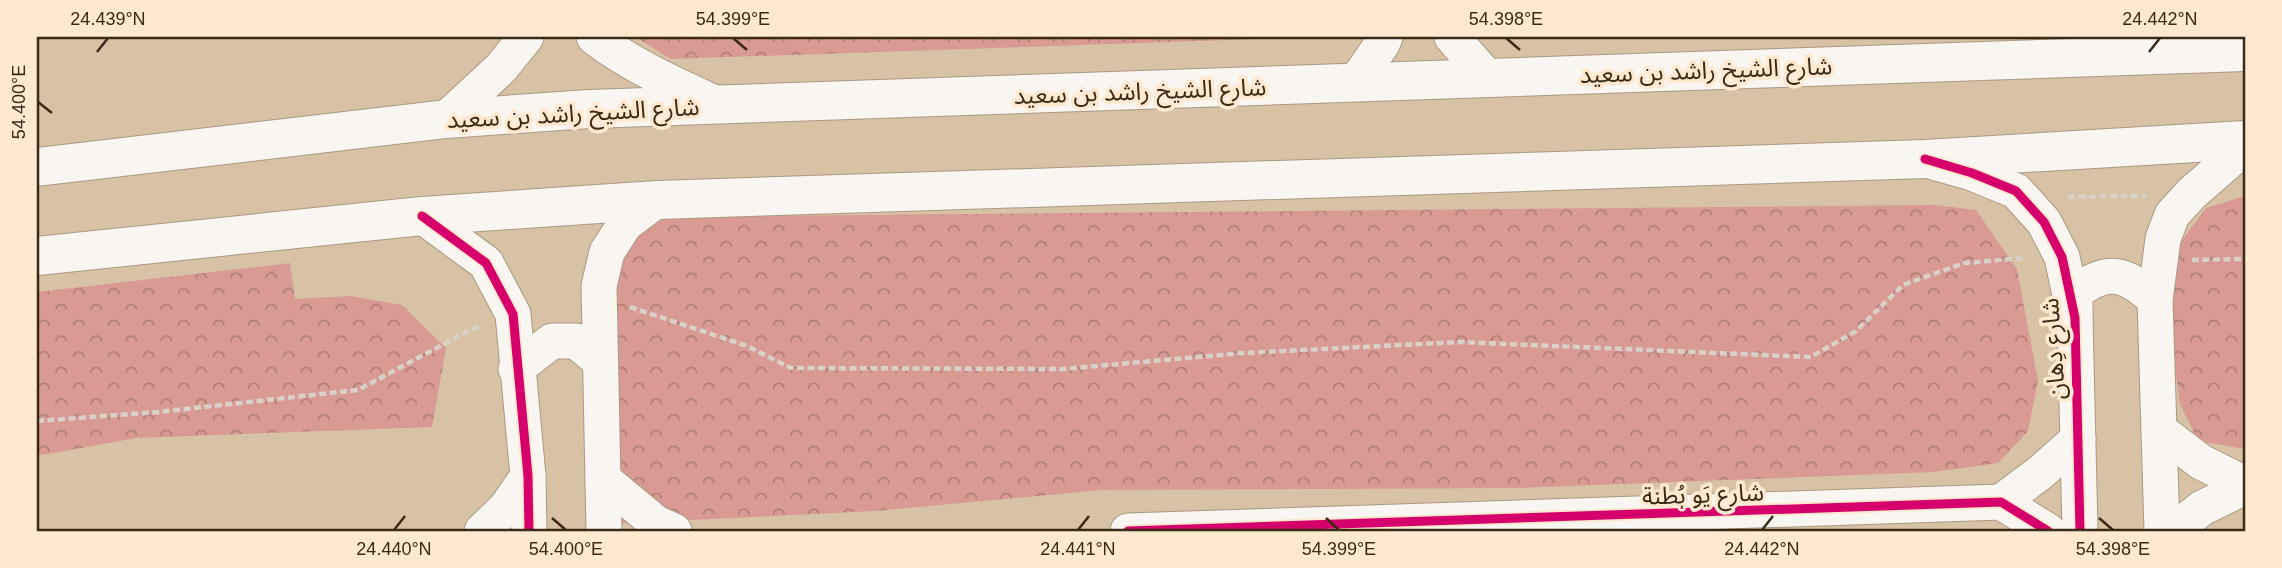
<svg xmlns="http://www.w3.org/2000/svg" width="2282" height="568" font-family="Arial,'Noto Sans Arabic',sans-serif">
<style>
.forest{fill:url(#forest-crowns)}
.lines{fill:none;stroke-linecap:round;stroke-linejoin:round}
.minor-casing{stroke:#aa9983;stroke-width:37}
.major-casing{stroke:#aa9983;stroke-width:40}
.path{stroke:#d8d1c8;stroke-width:4.5;stroke-dasharray:7 3.5;stroke-linecap:butt}
.minor{stroke:#f9f6f2;stroke-width:35}
.major{stroke:#f9f6f2;stroke-width:38}
.cycleway-casing{stroke:#fee9d0;stroke-width:13}
.cycleway{stroke:#d6006c;stroke-width:9}
.ticks{fill:none;stroke:#3a2a16;stroke-width:2.5}
.labels{text-anchor:middle;dominant-baseline:central;stroke-width:7;stroke-linejoin:round;paint-order:stroke}
.street-label{font-size:24px;fill:#3a2a16;stroke:#fee9d0}
.neatline{fill:none;stroke:#3a2a16;stroke-width:2.5}
.ticks-label{font-size:18px;text-anchor:middle;fill:#3a2a16}
</style>
<defs>
<pattern id="forest-crowns" width="20" height="18" patternUnits="userSpaceOnUse" patternTransform="scale(1.75)"><rect width="20" height="18" fill="#d99a94"/><path d="M2 6a3 3 0 1 1 6 0M12 15a3 3 0 1 1 6 0" fill="none" stroke="#b17e78"/></pattern>
</defs>
<rect width="100%" height="100%" fill="#d8c2a6"/>
<!-- forest -->
<g class="forest">
<path d="M635 37H1318L671 59Z"/>
<path d="M2245 196V449L2198 441 2180 404 2172 347V254L2206 208Z"/>
<path d="M1935 205 1976 210 2017 269 2038 381 2028 431 1998 463 1934 472 1519 488 1101 490 875 511 608 524 614 258 648 217Z"/>
<path d="M290 263 295 299 351 296 402 305 446 348 432 427 136 438 37 456V292Z"/>
</g>
<g class="lines">
<!-- minor casing -->
<g class="minor-casing">
<g id="minor">
<path d="M594 37C632 66 676 85 719 105"/>
<path d="M1452 37 1488 78"/>
<path d="M1355 83 1382 44 1385 37"/>
<path d="M446 119 501 68 526 37"/>
<path d="M1933 162 1972 173 2016 191 2044 222 2062 257 2075 318 2080 531"/>
<path d="M422 216 486 263 513 314 528 476 529 531"/>
<path d="M2075 318V293C2107 267 2127 273 2155 300"/>
<path d="M516 369 552 341H576L600 361"/>
<path d="M2159 430 2201 462 2245 484"/>
<path d="M603 479 656 523 674 531"/>
<path d="M2001 502 2041 472 2078 439"/>
<path d="M482 531 506 508 528 476"/>
<path d="M604 531 599 286 607 252 625 224 657 200"/>
<path d="M1128 531 2001 502 2048 531"/>
<path d="M2162 531 2155 300 2163 239 2172 215 2191 194 2245 147"/>
<path d="M2173 531 2202 508 2245 487"/>
</g>
</g>
<!-- major casing -->
<g class="major-casing">
<g id="major">
<path d="M37 167 446 119 589 109 2245 52"/>
<path d="M37 256 422 216 657 200 1925 159 2245 140"/>
</g>
</g>
<!-- path -->
<g class="path">
<path d="M2068 197 2146 196"/>
<path d="M2192 260 2245 259"/>
<path d="M630 307 747 346 791 368 1063 369 1243 353 1460 342 1811 357 1856 331 1903 285 1964 263 2024 258"/>
<path d="M37 421 158 412 358 390 472 329 482 326"/>
</g>
<!-- minor -->
<use href="#minor" class="minor"/>
<!-- major -->
<use href="#major" class="major"/>
<!-- cycleway casing -->
<g class="cycleway-casing">
<g id="cycleway">
<path d="M1925 159 1972 173 2016 191 2044 222 2062 257 2075 318 2080 531"/>
<path d="M422 216 486 263 513 314 528 476 529 531"/>
<path d="M1128 531 2001 502 2048 531"/>
</g>
</g>
<!-- cycleway -->
<use href="#cycleway" class="cycleway"/>
</g>
<!-- ticks -->
<path class="ticks" d="M733 38 747 50M1506 38 1520 50M97 52 108 38M2149 52 2160 38M38 102 52 113M552 518 566 530M1326 518 1339 530M2099 518 2113 530M394 530 405 516M1078 530 1089 516M1762 530 1773 516"/>
<g class="labels">
<!-- street labels -->
<g class="street-label">
<text transform="translate(1706 70) rotate(-2)">شارع الشيخ راشد بن سعيد</text>
<text transform="translate(1140 91) rotate(-2)">شارع الشيخ راشد بن سعيد</text>
<text transform="translate(573 113) rotate(-3)">شارع الشيخ راشد بن سعيد</text>
<text transform="translate(2053 349) rotate(-94)">شارع دِهان</text>
<text transform="translate(1703 494) rotate(-2)">شارع يَو بُطنة</text>
</g>
</g>
<!-- border -->
<rect width="2282" height="568" fill="none" stroke="#fee9d0" stroke-width="77"/>
<rect x="38" y="38" width="2206" height="492" class="neatline"/>
<g class="ticks-label">
<text x="108" y="25">24.439°N</text>
<text x="733" y="25">54.399°E</text>
<text x="1506" y="25">54.398°E</text>
<text x="2160" y="25">24.442°N</text>
<text transform="translate(19 102) rotate(-90)" y="6">54.400°E</text>
<text x="394" y="555">24.440°N</text>
<text x="566" y="555">54.400°E</text>
<text x="1078" y="555">24.441°N</text>
<text x="1339" y="555">54.399°E</text>
<text x="1762" y="555">24.442°N</text>
<text x="2113" y="555">54.398°E</text>
</g>
</svg>
